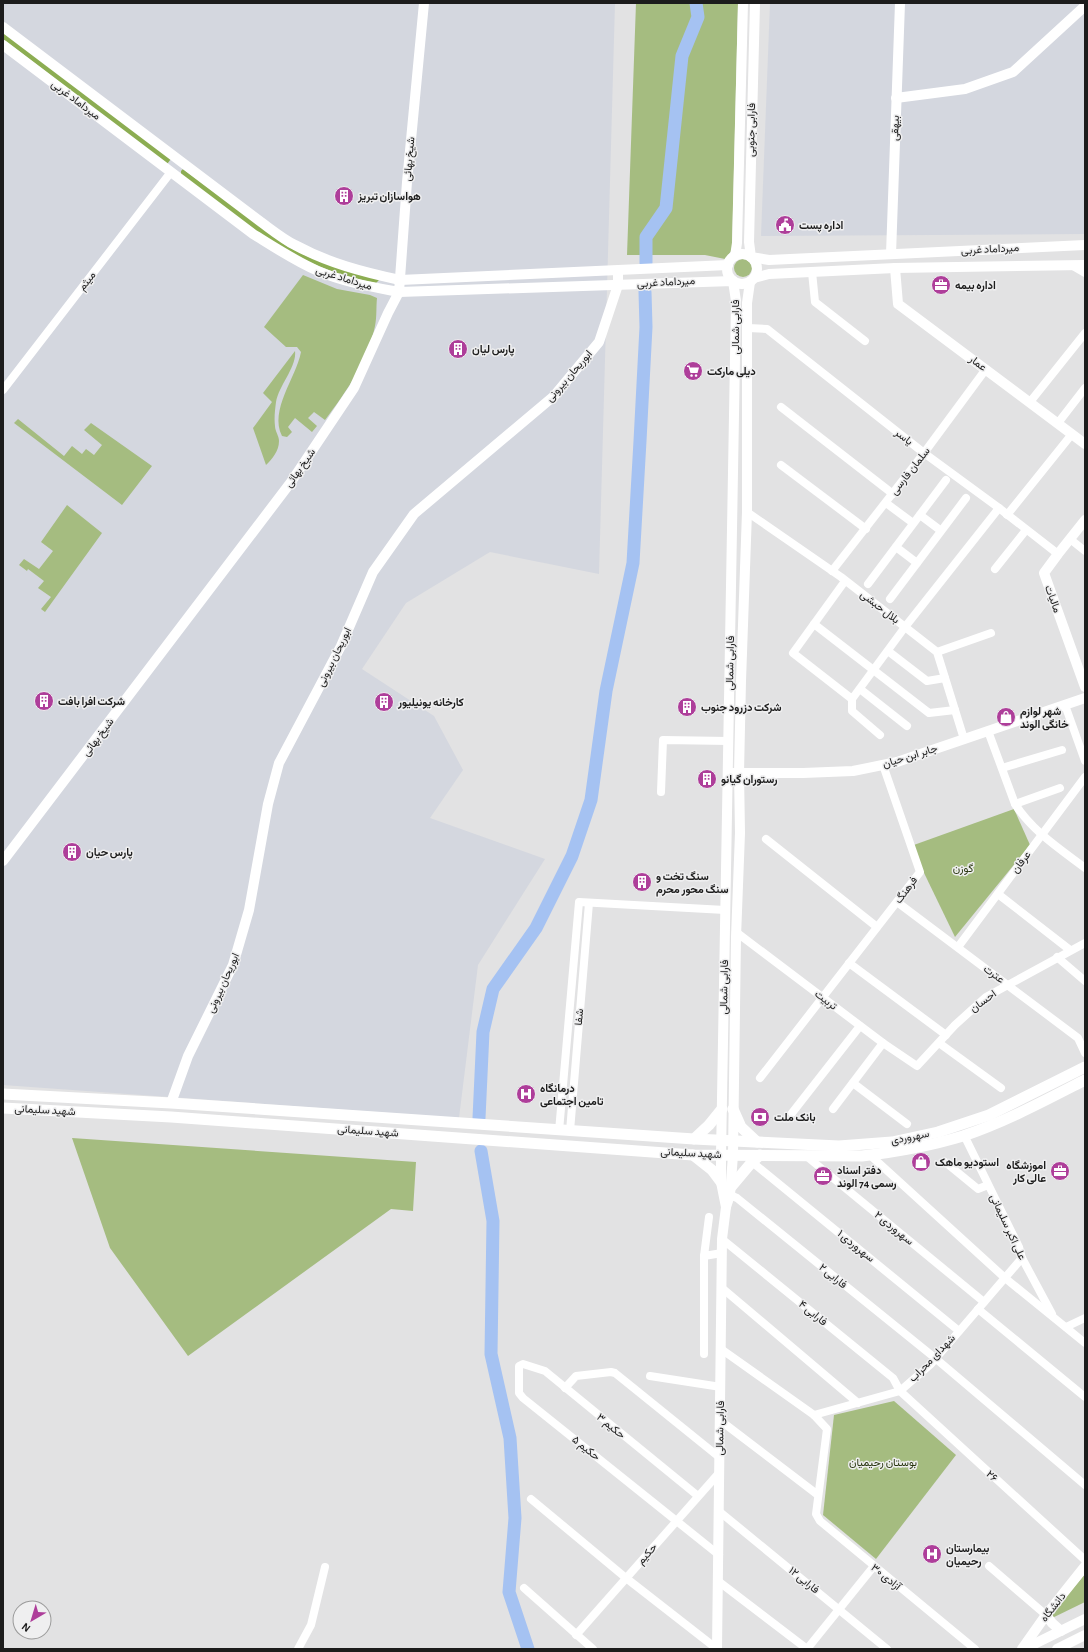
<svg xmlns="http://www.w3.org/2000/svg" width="1088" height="1652" font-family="'Alegreya Sans',Vazirmatn,sans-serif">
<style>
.built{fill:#d4d7df}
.green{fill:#a5bc80}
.forest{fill:#8cad52}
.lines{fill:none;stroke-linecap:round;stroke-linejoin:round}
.river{stroke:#a5c2f2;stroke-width:13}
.minor{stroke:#fff;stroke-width:8}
.tertiary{stroke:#fff;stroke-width:10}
.secondary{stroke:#fff;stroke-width:11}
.labels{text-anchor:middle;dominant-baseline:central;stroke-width:3;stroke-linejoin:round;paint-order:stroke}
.street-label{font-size:11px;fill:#1c1c1c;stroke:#efeff0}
.poi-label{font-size:11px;font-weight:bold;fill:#1c1c1c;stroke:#efeff0;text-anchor:start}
.park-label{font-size:11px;fill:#27340e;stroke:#efeff0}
</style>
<rect width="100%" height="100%" fill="#e2e2e3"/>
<!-- built -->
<g class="built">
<path d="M3 3H615L599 574 490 552 406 603 362 669 434 716 463 770 430 818 545 859 478 965 459 1118 3 1085Z"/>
<path d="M770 3H1085V234L761 236Z"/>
</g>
<!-- green -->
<g class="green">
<path d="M636 3H738L732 250 725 259 705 255H627Z"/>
<circle cx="743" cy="268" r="9"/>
<path d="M303 275 337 289 370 295 377 298C376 307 377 317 375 326 368 361 346 392 325 420L314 412 308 418 317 426 312 432 295 418 288 427 292 432 287 437 282 436C269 410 296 378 301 352L297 347H286L264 327Z"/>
<path d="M295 351C297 367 279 385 276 402 275 410 274 418 275 426 275 431 279 436 279 441 279 451 272 459 266 465L253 428 272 402 263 393Z"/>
<path d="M18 419 64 456 72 446 82 454 86 449 94 455 102 445 84 430 91 423 152 466 122 505 14 423Z"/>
<path d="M67 505 102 533 45 612 41 609 51 597 38 588 44 581 28 569 27 571 19 565 24 559 39 569 53 551 41 542Z"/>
<path d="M1014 809 1030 845 955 937 911 846Z"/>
<path d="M72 1138 416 1162 413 1211 391 1209 188 1356 110 1248Z"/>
<path d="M894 1401 956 1455 876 1559 823 1515 834 1415Z"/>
<path d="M1085 1574V1602L1046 1621Z"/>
</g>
<!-- forest -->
<g class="forest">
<path d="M3 32 171 159 167 164 3 39Z"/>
<path d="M183 169 288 247 309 257 377 278 379 280 376 283C351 278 324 270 301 258 258 236 220 203 181 175V171Z"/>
</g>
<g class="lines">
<!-- river -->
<g class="river">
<path d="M646 263V237L666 208 682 56 698 17 696 3"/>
<path d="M479 1118 483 1032 493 989 536 928 572 856 591 800 606 691 633 563 640 441 646 327 645 292"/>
<path d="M481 1151 493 1221 491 1354 510 1438 515 1518 509 1592 528 1649"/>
</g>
<!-- minor -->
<g class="minor">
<path d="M1073 266 1085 273"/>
<path d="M812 272 815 302 865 341"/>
<path d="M748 328 767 329 924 453 999 508 1058 554"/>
<path d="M3 390 171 172"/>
<path d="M1030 402 1085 333"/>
<path d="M781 407 893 494"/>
<path d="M1058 423 1085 388"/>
<path d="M781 465 866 529"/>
<path d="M886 503 913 523"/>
<path d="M747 512 841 577 937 652 964 739"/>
<path d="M920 515 940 530"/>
<path d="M1007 515 1072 434"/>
<path d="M1070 539 1085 551"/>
<path d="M896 547 917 563"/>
<path d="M995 569 1026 530"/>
<path d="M832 571 924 453 986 369"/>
<path d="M845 581 793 653 852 699 905 627 999 508"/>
<path d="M868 584 946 480"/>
<path d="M890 599 966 498"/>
<path d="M814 624 929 713 955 710"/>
<path d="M888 651 927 681 945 678"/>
<path d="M937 652 991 633"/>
<path d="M860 689 907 726"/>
<path d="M852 699V711L880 735"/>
<path d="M1065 705 1085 761"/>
<path d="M988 731 1015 804C1032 831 1060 849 1085 868"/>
<path d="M1002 768 1062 750"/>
<path d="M661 792 663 740 729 741"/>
<path d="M1015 804 1060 788"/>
<path d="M766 839 877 927"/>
<path d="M998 894 1070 950"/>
<path d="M897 902 1078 1038 1085 1053"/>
<path d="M736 932 883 1043 917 1066 955 1025 986 997 1085 943"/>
<path d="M958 947 1085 777"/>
<path d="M1057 957 1085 981"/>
<path d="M849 963 946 1035"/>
<path d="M939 1043 1001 1088"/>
<path d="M760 1078 920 872 883 765"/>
<path d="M853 1083 907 1124"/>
<path d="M833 1109 883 1043"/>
<path d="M792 1113 860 1026"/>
<path d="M559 1131 579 902 725 910"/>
<path d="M570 1131 589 903"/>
<path d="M964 1135 1019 1247 1022 1258 1052 1314"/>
<path d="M805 1155 984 1302"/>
<path d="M870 1155 1005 1278 1085 1343"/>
<path d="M752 1162 959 1331"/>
<path d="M945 1162 978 1189 988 1185"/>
<path d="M730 1195 737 1198 935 1358 1085 1485"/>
<path d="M709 1217 704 1256 722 1253"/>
<path d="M722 1239 893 1378 900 1391 1085 1560"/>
<path d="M704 1256V1354"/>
<path d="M722 1288 858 1403"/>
<path d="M978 1309 1085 1397"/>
<path d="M1066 1327 1085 1318"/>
<path d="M721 1349 814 1415 827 1429 816 1514 820 1521 975 1649"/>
<path d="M650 1376 721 1387"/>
<path d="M565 1388 576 1376 611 1372 615 1373 719 1457"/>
<path d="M814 1415 900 1391 931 1364 1022 1258"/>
<path d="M721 1421 818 1495"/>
<path d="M698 1496 545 1371 523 1364 519 1366V1393L523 1398 719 1555"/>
<path d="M531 1499 626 1578 717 1649"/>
<path d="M720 1512 887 1649"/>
<path d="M989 1566 1046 1615"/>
<path d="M718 1581 807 1649"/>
<path d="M524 1588 593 1649"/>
<path d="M576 1635 719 1473"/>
<path d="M298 1649 311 1625 325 1567"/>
<path d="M807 1649 874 1566"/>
</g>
<!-- tertiary -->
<g class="tertiary">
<path d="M755 3 749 242 751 257 769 260 1085 245"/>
<path d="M3 27 261 222C272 230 283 239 295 245 328 263 363 272 400 280L728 265"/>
<path d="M3 45 253 234C274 247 295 261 318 271 343 282 372 287 399 292L733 281 736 301 721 1155V1182L726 1207"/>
<path d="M896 98 965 89 1013 72 1085 6"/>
<path d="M891 254 900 3"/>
<circle cx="742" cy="269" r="15"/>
<path d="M735 256 737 243 743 3"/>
<path d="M895 268 898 304 1085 444"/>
<path d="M754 278 769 274 895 268 1085 265"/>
<path d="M1085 520 1058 554 1044 573 1085 687"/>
<path d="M732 773H803L853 771 897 762 1085 698"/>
<path d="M3 861 291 482 354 388 388 313 399 292 407 182 424 3"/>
<path d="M171 1103 188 1056 233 965 249 910 268 804 279 763 341 646 373 572 414 514 554 396 599 342 618 285V271"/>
<path d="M1046 1615 1052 1623 1061 1631"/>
<path d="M717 1649 722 1239 726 1207 730 1195 733 1155 736 937 740 833 739 773 741 681 747 512V303L750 282"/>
<path d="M1022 1649 1046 1615 1085 1566"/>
<path d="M1024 1649 1085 1619"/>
<path d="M1057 1649 1085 1635"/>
</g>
<!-- secondary -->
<g class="secondary">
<path d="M3 1094 171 1103 694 1139 839 1146 892 1142 938 1132 989 1115 1085 1067"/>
<path d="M3 1108 171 1117 693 1155 862 1156C896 1152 930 1146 963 1136 1005 1122 1046 1100 1085 1080"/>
<path d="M733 1109 741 1127 757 1142"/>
<path d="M694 1139 709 1125 722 1109"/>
<path d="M693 1155 712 1170 721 1182"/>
<path d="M731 1187 752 1162 760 1155"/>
</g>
</g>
<!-- icons -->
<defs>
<g id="building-disc" transform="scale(1)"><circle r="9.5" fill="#ae3e9a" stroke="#efeff0"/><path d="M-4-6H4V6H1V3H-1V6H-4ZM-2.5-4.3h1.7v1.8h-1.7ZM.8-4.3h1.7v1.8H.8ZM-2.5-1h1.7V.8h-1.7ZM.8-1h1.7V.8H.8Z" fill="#fff"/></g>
<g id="civic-disc" transform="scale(1)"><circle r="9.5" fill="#ae3e9a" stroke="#efeff0"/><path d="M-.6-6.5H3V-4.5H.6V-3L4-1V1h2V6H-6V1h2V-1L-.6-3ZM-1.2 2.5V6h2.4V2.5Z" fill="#fff"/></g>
<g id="office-disc" transform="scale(1)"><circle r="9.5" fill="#ae3e9a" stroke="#efeff0"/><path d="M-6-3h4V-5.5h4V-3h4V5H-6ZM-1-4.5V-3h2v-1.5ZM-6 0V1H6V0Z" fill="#fff"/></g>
<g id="supermarket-disc" transform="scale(1)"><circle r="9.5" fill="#ae3e9a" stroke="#efeff0"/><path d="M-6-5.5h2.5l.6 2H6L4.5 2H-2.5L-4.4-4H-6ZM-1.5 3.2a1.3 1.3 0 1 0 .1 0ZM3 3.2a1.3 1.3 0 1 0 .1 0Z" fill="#fff"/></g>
<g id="shop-disc" transform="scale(1)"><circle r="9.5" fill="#ae3e9a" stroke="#efeff0"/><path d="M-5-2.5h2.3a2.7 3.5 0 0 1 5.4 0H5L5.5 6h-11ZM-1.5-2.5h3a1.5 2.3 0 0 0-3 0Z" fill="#fff"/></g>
<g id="hospital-disc" transform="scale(1)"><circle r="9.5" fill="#ae3e9a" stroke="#efeff0"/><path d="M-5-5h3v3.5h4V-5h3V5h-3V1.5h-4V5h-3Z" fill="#fff"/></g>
<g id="bank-disc" transform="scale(1)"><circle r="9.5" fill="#ae3e9a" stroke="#efeff0"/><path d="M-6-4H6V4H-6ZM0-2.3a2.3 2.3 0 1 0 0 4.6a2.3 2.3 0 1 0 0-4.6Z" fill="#fff"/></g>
</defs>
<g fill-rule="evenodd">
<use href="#building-disc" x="344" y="196"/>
<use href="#civic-disc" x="785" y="225"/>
<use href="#office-disc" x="941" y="285"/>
<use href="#building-disc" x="458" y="349"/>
<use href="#supermarket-disc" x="693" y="371"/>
<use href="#building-disc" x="44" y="701"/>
<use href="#building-disc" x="384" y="702"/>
<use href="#building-disc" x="687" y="707"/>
<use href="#shop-disc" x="1006" y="717"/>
<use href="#building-disc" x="707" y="779"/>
<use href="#building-disc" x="72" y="852"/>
<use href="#building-disc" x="642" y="882"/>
<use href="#hospital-disc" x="526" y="1094"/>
<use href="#bank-disc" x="760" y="1117"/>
<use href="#shop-disc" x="921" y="1162"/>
<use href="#office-disc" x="1060" y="1171"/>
<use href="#office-disc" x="823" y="1176"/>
<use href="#hospital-disc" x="932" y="1554"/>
</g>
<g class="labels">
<!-- street labels -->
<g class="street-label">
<text transform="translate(76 100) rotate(37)">میرداماد غربی</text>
<text transform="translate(895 128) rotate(-88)">بیهقی</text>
<text transform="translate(751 130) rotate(-89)">فارابی جنوبی</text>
<text transform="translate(409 159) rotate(-85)">شیخ بهائی</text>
<text transform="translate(990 249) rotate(-3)">میرداماد غربی</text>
<text transform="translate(344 278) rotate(17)">میرداماد غربی</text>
<text transform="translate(87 281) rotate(-52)">میثم</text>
<text transform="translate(666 282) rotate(-3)">میرداماد غربی</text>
<text transform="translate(735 327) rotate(-90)">فارابی شمالی</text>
<text transform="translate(978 363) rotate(37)">عمار</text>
<text transform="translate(569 376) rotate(-49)">ابوریحان بیرونی</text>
<text transform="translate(904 437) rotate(38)">یاسر</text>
<text transform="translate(300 468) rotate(-55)">شیخ بهائی</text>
<text transform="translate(910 471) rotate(-52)">سلمان فارسی</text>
<text transform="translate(1053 599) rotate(70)">مالیات</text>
<text transform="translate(880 607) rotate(38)">بلال حبشی</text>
<text transform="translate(334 657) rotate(-64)">ابوریحان بیرونی</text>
<text transform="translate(730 663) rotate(-89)">فارابی شمالی</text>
<text transform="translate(98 737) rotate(-53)">شیخ بهائی</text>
<text transform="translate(910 756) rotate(-17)">جابر ابن حیان</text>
<text transform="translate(1021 862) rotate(-53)">عرفان</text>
<text transform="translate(906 890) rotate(-53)">فرهنگ</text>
<text transform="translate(994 974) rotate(36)">عترت</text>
<text transform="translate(223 983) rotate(-66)">ابوریحان بیرونی</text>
<text transform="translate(724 987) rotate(-89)">فارابی شمالی</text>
<text transform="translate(826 1000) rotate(37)">تربیت</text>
<text transform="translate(983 1001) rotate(-36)">احسان</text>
<text transform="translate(579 1017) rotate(-85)">شفا</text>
<text transform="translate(45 1110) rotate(3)">شهید سلیمانی</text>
<text transform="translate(368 1131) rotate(4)">شهید سلیمانی</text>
<text transform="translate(910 1137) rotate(-11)">سهروردی</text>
<text transform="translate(691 1153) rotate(3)">شهید سلیمانی</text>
<text transform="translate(1008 1227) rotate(65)">علی اکبر سلیمانی</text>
<text transform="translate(894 1228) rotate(39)">سهروردی ۲</text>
<text transform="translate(856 1246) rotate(39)">سهروردی ۱</text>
<text transform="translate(833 1276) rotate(39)">فارابی ۲</text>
<text transform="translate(813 1313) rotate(39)">فارابی ۴</text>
<text transform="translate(932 1358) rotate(-46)">شهدای محراب</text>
<text transform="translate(611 1426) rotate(39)">حکیم ۳</text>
<text transform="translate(720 1428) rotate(-89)">فارابی شمالی</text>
<text transform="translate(586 1448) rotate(38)">حکیم ۵</text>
<text transform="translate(992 1476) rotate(42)">۲۶</text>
<text transform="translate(647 1554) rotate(-49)">حکیم</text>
<text transform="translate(886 1577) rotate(39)">آزادی ۳۰</text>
<text transform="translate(804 1580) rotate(39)">فارابی ۱۲</text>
<text transform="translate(1053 1607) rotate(-52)">دانشگاه</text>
</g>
<!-- poi labels -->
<g class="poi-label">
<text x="358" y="196">هواسازان تبریز</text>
<text x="799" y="225">اداره پست</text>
<text x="955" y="285">اداره بیمه</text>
<text x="472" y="349">پارس لیان</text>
<text x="707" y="371">دیلی مارکت</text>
<text x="58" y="701">شرکت افرا بافت</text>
<text x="398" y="702">کارخانه یونیلیور</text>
<text x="701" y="707">شرکت دزرود جنوب</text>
<text x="1020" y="711">شهر لوازم<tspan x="1020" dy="13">خانگی الوند</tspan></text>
<text x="721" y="779">رستوران گیانو</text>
<text x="86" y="852">پارس حیان</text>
<text x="656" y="876">سنگ تخت و<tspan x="656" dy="13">سنگ محور محرم</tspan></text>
<text x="540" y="1088">درمانگاه<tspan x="540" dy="13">تامین اجتماعی</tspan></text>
<text x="774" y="1117">بانک ملت</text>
<text x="935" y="1162">استودیو ماهک</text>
<text x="1046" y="1165" text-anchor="end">اموزشگاه<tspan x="1046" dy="13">عالی کار</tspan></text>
<text x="837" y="1170">دفتر اسناد<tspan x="837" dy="13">رسمی 74 الوند</tspan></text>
<text x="946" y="1548">بیمارستان<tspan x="946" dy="13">رحیمیان</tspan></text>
</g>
<!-- park labels -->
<g class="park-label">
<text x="963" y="868">گوزن</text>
<text x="883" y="1462">بوستان رحیمیان</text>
</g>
</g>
<!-- border -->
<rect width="1088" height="1652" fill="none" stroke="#1c1c1c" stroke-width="8"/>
<!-- north arrow -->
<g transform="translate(32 1620) rotate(218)"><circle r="19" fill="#efeff0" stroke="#9b9b9b"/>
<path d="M0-3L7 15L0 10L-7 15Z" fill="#ae3e9a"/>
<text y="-6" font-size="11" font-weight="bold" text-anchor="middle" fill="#1c1c1c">N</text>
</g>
</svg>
